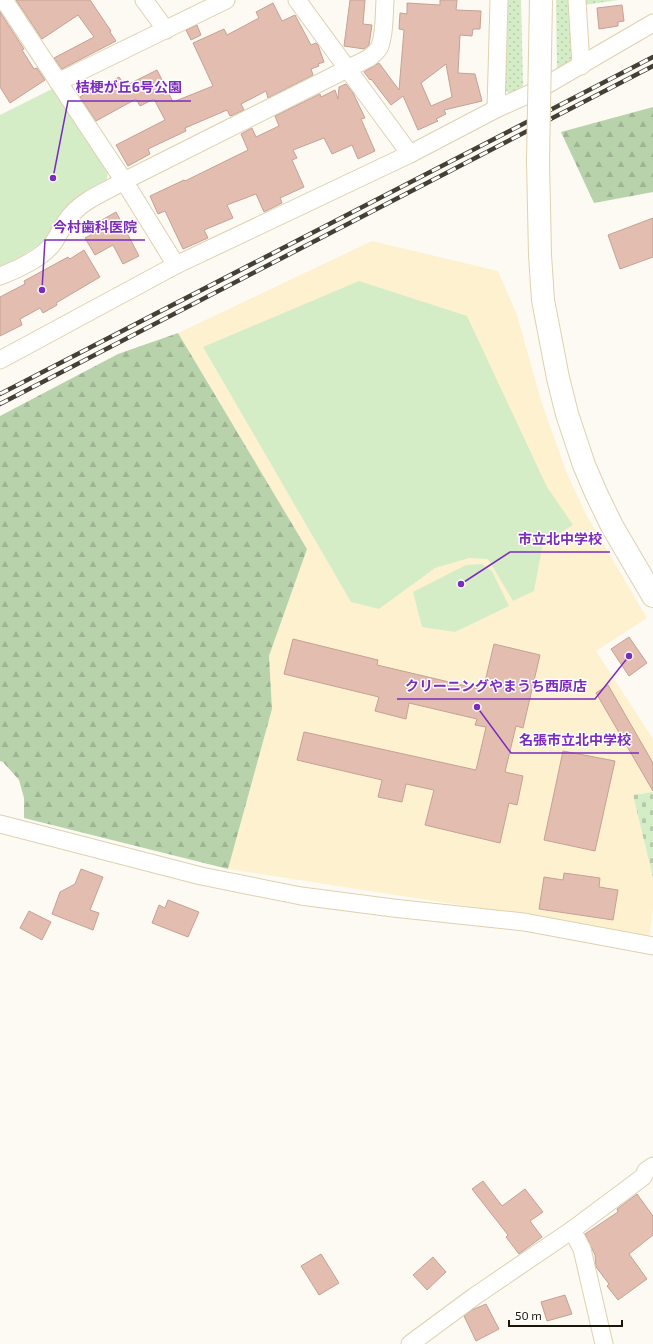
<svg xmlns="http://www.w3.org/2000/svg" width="653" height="1344" font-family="'Exo 2','Noto Sans JP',sans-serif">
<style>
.built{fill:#fef1d0}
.grass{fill:url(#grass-dots)}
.forest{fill:url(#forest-firs)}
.cemetery{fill:url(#cemetery-stones)}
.park{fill:#d4edc7}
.building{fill:#e3beb0;stroke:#c5a193;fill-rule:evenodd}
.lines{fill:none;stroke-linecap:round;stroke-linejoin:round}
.minor-casing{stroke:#ded1af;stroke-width:19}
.tertiary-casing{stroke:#ded1af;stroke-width:24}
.minor{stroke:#fff;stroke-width:17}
.tertiary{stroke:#fff;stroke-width:22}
.rail-casing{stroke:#444035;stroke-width:4.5}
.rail{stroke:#fff;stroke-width:3;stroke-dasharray:9;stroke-linecap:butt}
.tertiary-bridge-casing{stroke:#ded1af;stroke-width:24;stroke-linecap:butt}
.tertiary-bridge{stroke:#fff;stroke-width:22}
.leader{fill:none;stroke:#7b2cbf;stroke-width:1.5}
.callout-dot{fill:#7b2cbf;stroke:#fff;stroke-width:1.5}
.callout-label{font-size:14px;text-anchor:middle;font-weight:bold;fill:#7b2cbf;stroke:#fff;stroke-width:3;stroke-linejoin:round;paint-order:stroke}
</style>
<defs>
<pattern id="grass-dots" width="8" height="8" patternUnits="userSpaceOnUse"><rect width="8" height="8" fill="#d4edc7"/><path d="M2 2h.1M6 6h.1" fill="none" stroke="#b5caaa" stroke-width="1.8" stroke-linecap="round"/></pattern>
<pattern id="forest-firs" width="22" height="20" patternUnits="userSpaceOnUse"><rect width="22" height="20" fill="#b8d3ab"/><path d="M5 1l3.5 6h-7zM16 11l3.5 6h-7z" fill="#9eb492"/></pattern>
<pattern id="cemetery-stones" width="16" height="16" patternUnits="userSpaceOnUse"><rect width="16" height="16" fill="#d4edc7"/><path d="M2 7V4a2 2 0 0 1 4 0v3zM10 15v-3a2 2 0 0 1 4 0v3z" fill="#b5caaa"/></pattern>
</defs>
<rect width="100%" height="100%" fill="#fcfaf3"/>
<!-- built -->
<path class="built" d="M372 241 498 271 517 315 542 404 568 476 587 516 647 618 596 651 653 739V792L633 795 653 878V910L649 937 531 916 228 869 272 709 269 656 307 549 178 333Z"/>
<!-- grass -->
<g class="grass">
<path d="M505 0H521L523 86 510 94 502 88Z"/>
<path d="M556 0H570L573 56 569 63 557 70Z"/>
<path d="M585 0H618L585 5Z"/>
</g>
<!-- forest -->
<g class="forest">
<path d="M653 107V192L594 203 561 132Z"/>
<path d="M178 333 307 549 269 656 272 709 228 869 24 818V798L19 780 3 762 0 761V416L118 354Z"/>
</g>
<!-- cemetery -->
<path class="cemetery" d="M653 792V878L633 795Z"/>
<!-- park -->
<g class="park">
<path d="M54 88 108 172 106 184C73 214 42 250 0 267V115Z"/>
<path d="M359 281 467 316 547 487 573 525 543 543 534 591 513 601 488 559 469 558 435 568 379 609 351 602 203 347Z"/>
<path d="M482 564 492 571 509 606 455 632 422 627 413 592 466 565Z"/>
</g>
<!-- building -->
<g class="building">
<path d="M16 0H90L111 31 110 32 116 41 62 69 54 58 94 37 78 15 42 39Z"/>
<path d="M350 0H365L363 24 372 25 369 45 364 49 344 46Z"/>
<path d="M440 0H457L456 10 481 11 480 29H473L472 36 460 35 458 73 475 74 482 101 444 110 446 114 436 119 438 121 418 130 403 96 391 105 371 79 370 80 364 72 379 63 399 90 404 30 399 29 400 13 407 14V3L440 5ZM446 64 452 97 431 106 421 83Z"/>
<path d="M273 3 282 21 295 15 311 45 316 43 318 45 324 62 318 64 319 66 311 69 313 75 268 98 266 91 241 104 244 110 233 115 230 116 227 110 185 128 186 131 148 149 150 154 128 166 116 145 165 120 154 99 140 106 136 99 96 121 80 97 94 87 96 90 119 77 125 86 157 70 173 102 213 86 193 43 224 29 227 35 259 18 256 12Z"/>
<path d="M622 5 624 21 618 22V26L599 29 597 8Z"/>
<path d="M0 12 24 49 22 50 34 69 37 68 45 80 10 103 0 87Z"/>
<path d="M197 25 201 35 191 40 186 30Z"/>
<path d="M346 84 353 93 365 118 361 119 375 151 358 159 352 145 332 154 324 138 293 150 297 158 292 160 304 187 280 198 282 203 264 212 256 194 227 205 233 218 204 230 208 238 183 249 165 211 158 214 150 196 184 180 185 181 248 150 241 134 252 128 256 137 279 126 275 116 320 94 321 97 335 90 338 99 339 87Z"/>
<path d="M116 212 139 256 123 264 113 245 95 255 85 238 104 228 100 221Z"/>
<path d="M653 218V257L620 269 608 235Z"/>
<path d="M84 250 100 277 56 303 57 305 43 313 40 308 20 319 22 325 0 336V297L25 284 24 281 68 257 70 259Z"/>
<path d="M629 637 647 663 629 676 611 649Z"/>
<path d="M293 639 378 660 377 665 483 690 494 644 540 655 523 728 516 726 505 772 523 776 517 805 509 803 500 843 425 825 434 790 406 784 402 802 378 797 382 780 297 760 304 732 476 770 486 727 475 725 477 719 409 703 406 719 375 711 379 697 284 674Z"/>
<path d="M608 685 653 763V791L596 693Z"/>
<path d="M563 751 615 761 595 851 544 840Z"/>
<path d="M81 869 103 877 90 910 99 913 93 930 52 914 60 892 75 884Z"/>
<path d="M564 873 600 878 599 887 618 890 613 920 539 909 544 877 563 880Z"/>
<path d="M168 900 199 912 188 937 152 923 159 905 165 908Z"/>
<path d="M29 911 51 922 42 940 20 928Z"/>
<path d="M483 1181 502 1206 525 1189 543 1212 530 1221 542 1237 519 1254 506 1237 508 1235 472 1189Z"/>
<path d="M637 1194 653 1216V1235L629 1254 647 1279 618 1300 607 1286 609 1284 596 1267 595 1255 585 1234 618 1212 617 1209Z"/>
<path d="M321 1254 339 1283 319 1295 301 1266Z"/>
<path d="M433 1257 446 1272 427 1290 413 1275Z"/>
<path d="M565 1295 572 1314 547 1321 541 1302Z"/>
<path d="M486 1304 499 1329 476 1341 464 1316 472 1310Z"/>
</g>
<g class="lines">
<!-- minor casing -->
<g class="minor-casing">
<g id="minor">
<path d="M4 0 124 181 176 265"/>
<path d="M144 0 166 30"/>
<path d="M297 0 410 154"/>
<path d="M577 0 581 66"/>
<path d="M58 82 226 0"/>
<path d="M496 109 499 0"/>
<path d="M0 276C17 270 44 257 54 242 60 233 64 222 72 214 85 199 107 191 124 181L369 58C374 54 378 51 380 46 385 32 384 14 385 0"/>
<path d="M0 360 176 265 410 154 496 109 538 90 653 23"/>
<path d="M0 824 201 876 301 896 393 908 524 922 653 946"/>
<path d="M572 1230 582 1249 604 1344"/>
<path d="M410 1344 475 1296 572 1230 643 1177 646 1171 653 1166"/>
</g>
</g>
<!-- tertiary casing -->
<g class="tertiary-casing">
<path id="tertiary" d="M538 161 540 255 543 300 558 378 567 414 584 465 596 493 612 526 653 596"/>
</g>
<!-- minor -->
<use href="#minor" class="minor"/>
<!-- tertiary -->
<use href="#tertiary" class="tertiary"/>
<!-- rail casing -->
<g class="rail-casing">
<g id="rail">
<path d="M0 394 653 57"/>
<path d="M0 404 653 66"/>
</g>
</g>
<!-- rail -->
<use href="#rail" class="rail"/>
<!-- tertiary-bridge casing -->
<g class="tertiary-bridge-casing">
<path id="tertiary-bridge" d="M538 161 541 0"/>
</g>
<!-- tertiary-bridge -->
<use href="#tertiary-bridge" class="tertiary-bridge"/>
</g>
<!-- callouts -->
<path class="leader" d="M53 178L68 101H191M42 290L45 240H145M461 584L510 552H610M629 656L595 699H397M477 707L511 753H639"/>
<g class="callout-dot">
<circle cx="53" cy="178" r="4"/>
<circle cx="42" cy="290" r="4"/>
<circle cx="461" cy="584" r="4"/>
<circle cx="629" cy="656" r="4"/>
<circle cx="477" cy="707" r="4"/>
</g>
<g class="callout-label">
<text x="129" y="92">桔梗が丘6号公園</text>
<text x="95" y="232">今村歯科医院</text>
<text x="560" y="544">市立北中学校</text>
<text x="496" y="691">クリーニングやまうち西原店</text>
<text x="575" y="745">名張市立北中学校</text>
</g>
<!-- scale -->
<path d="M509 1320v6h113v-6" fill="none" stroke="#1b160a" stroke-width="2"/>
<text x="515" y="1320" font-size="12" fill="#1b160a" stroke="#ffffff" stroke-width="3" paint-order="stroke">50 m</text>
</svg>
